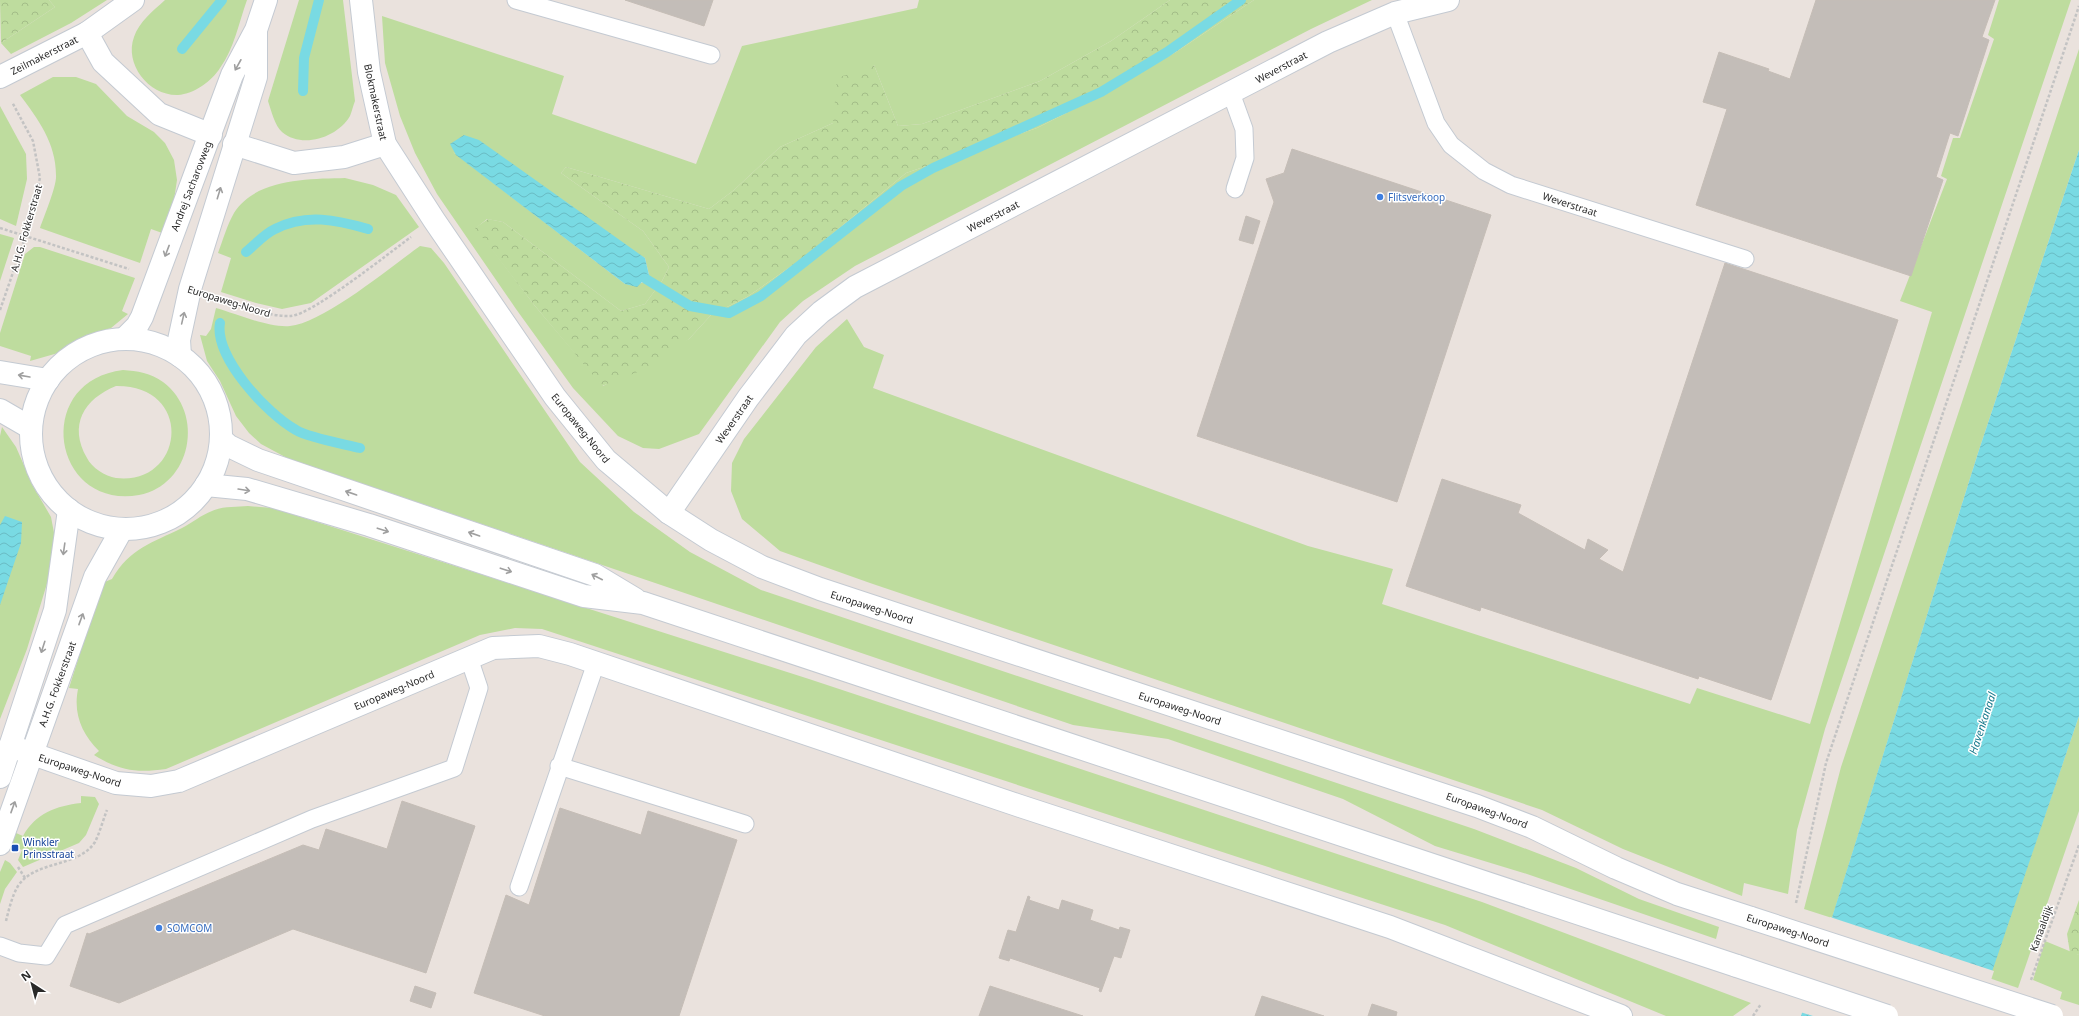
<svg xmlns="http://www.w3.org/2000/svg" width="2079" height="1016" font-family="'Noto Sans',sans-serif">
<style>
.grass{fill:#bedc9e;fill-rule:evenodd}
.forest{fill:url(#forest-crowns)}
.water{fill:url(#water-waves)}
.pier{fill:#eae2dd}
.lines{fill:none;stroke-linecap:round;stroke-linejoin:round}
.stream{stroke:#79dae3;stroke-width:10}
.building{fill:#c3bdb8;stroke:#c5bdb6}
.service-casing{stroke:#c4cad2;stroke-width:19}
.minor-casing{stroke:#c4cad2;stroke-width:24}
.tertiary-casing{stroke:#c4cad2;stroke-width:24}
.secondary-casing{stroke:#c4cad2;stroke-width:24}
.path{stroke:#c3c3c3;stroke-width:2.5;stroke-dasharray:3 2;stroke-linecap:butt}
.service{stroke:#fff;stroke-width:17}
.minor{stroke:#fff;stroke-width:22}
.tertiary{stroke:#fff;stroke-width:22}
.secondary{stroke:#fff;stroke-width:22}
.minor-bridge-casing{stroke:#c4cad2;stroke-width:24;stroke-linecap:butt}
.secondary-bridge-casing{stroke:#c4cad2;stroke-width:24;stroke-linecap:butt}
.minor-bridge{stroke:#fff;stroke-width:22}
.secondary-bridge{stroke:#fff;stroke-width:22}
.oneway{stroke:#9f9f9f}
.shop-dot{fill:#3f7fe0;stroke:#fff;stroke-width:1.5}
.transit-dot{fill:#1a4fb4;stroke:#fff;stroke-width:1.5}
.labels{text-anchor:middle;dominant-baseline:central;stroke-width:3;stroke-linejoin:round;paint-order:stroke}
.street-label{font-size:10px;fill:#292929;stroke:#fff}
.shop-label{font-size:10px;fill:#366cbe;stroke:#fff;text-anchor:start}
.transit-label{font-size:10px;fill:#164399;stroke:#fff;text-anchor:start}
.water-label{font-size:11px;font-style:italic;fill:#1a7b8d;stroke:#fff}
</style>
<defs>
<pattern id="forest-crowns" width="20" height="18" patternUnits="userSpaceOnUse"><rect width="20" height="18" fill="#bedc9e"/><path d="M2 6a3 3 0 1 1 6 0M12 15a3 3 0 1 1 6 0" fill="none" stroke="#a3bd88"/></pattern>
<pattern id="water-waves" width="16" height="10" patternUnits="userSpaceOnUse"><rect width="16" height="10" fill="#79dae3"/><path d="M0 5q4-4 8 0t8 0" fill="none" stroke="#69bbc3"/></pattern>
</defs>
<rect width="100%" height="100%" fill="#eae2dd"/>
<!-- grass -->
<g class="grass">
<path d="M49 0H107L71 23 11 54 1 43 55 7Z"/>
<path d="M165 0H247C239 22 234 49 220 68 212 81 194 94 178 95 149 96 124 64 134 37 139 22 153 11 165 0Z"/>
<path d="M299 0H343L355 101C353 106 352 111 350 116 337 138 302 149 282 132 275 126 271 110 268 101Z"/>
<path d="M919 0H1170L1111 41 1040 81 922 124 898 126 874 65 833 123 780 147 734 190 709 209 566 167 561 173 643 231 669 267 662 281 645 304 621 311 503 222 487 219 476 228 535 306 603 386 689 339 711 315 747 297 803 258 906 173 1037 128 1094 99 1176 52 1254 0H1372L1311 29 855 266 803 301 780 322 699 434 659 449 643 448 618 436 573 388 516 309 437 194 415 153 400 116 385 63 382 16 564 76 552 114 696 164 742 46 917 8ZM453 152 645 258 649 275 642 283 625 284Z"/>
<path d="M1999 0H2071L1825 729 1797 830 1788 894 1744 883 1742 896 1623 849 1542 810 870 583 780 551 742 519 731 491 732 463 744 439 816 347 847 319 864 347 884 355 873 388 1308 546 1393 569 1382 604 1690 704 1697 688 1810 724 1932 312 1900 301 1947 179 1941 176 1953 138H1960L1994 39 1988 35Z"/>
<path d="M2079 49V150L1978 453 1832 918 1804 909 1841 767Z"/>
<path d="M53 77H76L96 84 127 116 154 132 165 143 174 160 177 180 174 200 165 234 151 229 140 263 40 228C44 216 57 186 56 175 56 143 38 119 20 95Z"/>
<path d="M0 106 26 154 27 179 16 226 0 219Z"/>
<path d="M345 178 373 185 396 195 419 227 311 303 282 309 256 303 221 292 231 258 218 253C223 240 227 225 234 213 256 178 309 179 345 178Z"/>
<path d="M0 234 14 238 0 281Z"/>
<path d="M420 246 431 248 444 263 580 462 634 512 690 552 761 590 1474 829 1576 868 1639 899 1719 927 1716 939 1527 874 1435 846 1343 799 1168 739 1073 725 287 458 261 444 249 433 236 416 220 381 207 361 200 335 206 336 211 329 216 308C237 314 269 328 290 326 323 323 391 267 420 246Z"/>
<path d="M34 247H40L135 278 122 311 128 314 111 328 86 336 58 353 30 361 31 356 0 346V333L25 254Z"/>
<path d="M123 370C137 371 151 373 163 382 205 413 192 485 139 495 52 510 32 381 123 370ZM116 386C195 385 185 486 116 478 105 476 92 468 87 458 68 425 84 399 116 386Z"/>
<path d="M2 427 16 447 33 486 51 517 55 538 53 564 27 649 0 719V436Z"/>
<path d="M248 506 273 508 809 679 1482 902 1751 1003 1733 1016H1666L1445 925 542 629 515 628 480 635 166 769C137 773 120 771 94 755L99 751C82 734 73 714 78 689L69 688 102 583 112 579C130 548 152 543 182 528 192 523 201 515 212 511 223 506 237 507 248 506Z"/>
<path d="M2079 716V811L2018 988 1989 978Z"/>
<path d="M81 796 95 797 99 804 86 835 79 843 23 867 18 860 22 850 11 846 16 833 23 836C36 813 56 806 81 803Z"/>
<path d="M5 860 10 863 17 872 5 889 0 904V872Z"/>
<path d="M2045 941 2079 955V1005L2060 999 2062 992 2033 980Z"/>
</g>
<!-- forest -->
<g class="forest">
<path d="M0 0H49L55 7 1 43Z"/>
<path d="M1170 0H1254L1176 52 1094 99 1037 128 906 173 803 258 747 297 711 315 689 339 658 364 602 386 535 306 475 228 488 219 503 222 621 311 645 304 662 281 669 267 643 231 561 173 566 167 709 209 734 190 780 147 833 123 837 78 874 65 898 126 922 124 1040 81 1111 41Z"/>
<path d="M2079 900V955L2070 953 2067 934Z"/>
</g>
<!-- water -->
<g class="water">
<path d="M464 135 479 140 645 258 649 275 637 287 625 284 456 155 450 144Z"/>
<path d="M2079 150V716L1977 1016H1801L1978 453Z"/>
<path d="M5 516 22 522 21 543 0 605V525Z"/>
</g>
<!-- pier -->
<path class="pier" d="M1830 917 1994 971 1979 1016H1813L1800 1012Z"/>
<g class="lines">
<!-- stream -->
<g class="stream">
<path d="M182 49 222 0"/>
<path d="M303 91 304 58 319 0"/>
<path d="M246 252C255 245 264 234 275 229 306 213 337 220 368 229"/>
<path d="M646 279 690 306 729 313 761 296 901 186 933 168 1101 92 1167 52 1241 0"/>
<path d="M220 323C214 357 267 414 296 430 309 438 344 444 360 448"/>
</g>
</g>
<!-- building -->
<g class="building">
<path d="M625 0H713L704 26Z"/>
<path d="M1816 0H1995L1982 37 1989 40 1958 136 1950 133 1936 177 1943 180 1911 276 1696 205 1727 109 1703 102 1719 52 1769 69 1768 71 1790 79Z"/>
<path d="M1292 149 1491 215 1397 502 1197 436 1274 202 1266 179 1284 173Z"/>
<path d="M1246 216 1260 221 1253 244 1239 240Z"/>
<path d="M1725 263 1898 320 1771 700 1699 676 1698 679 1481 607 1480 611 1406 586 1442 479 1521 505 1518 513 1585 550 1588 539 1608 550 1599 559 1623 572Z"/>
<path d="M402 801 475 826 426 973 293 929 119 1003 70 986 87 933 89 934 303 845 319 850 326 829 387 849Z"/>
<path d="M560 808 641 835 648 811 737 840 679 1016H545L474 993 506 895 529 905Z"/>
<path d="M1028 896 1030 897 1029 900 1059 910 1062 900 1093 910 1090 920 1119 930 1120 927 1130 930 1121 958 1114 956 1101 992 1099 991 1100 988 1010 958 1009 961 999 958 1008 930 1016 932Z"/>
<path d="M415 986 436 993 431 1008 410 1001Z"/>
<path d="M990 986 1083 1016H979Z"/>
<path d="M1262 996 1324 1016H1255Z"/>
<path d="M1372 1004 1397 1012 1396 1016H1368Z"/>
</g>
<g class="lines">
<!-- service casing -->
<g class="service-casing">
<g id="service">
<path d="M516 0 711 55"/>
<path d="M1395 13 1436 123 1451 145 1484 171 1511 185 1745 259"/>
<path d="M1231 93 1244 129 1245 158 1235 189"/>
<path d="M559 766 745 824"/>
<path d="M519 887 596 663"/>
<path d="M0 946 19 953 46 956 65 925 312 819 454 768 479 688 469 658"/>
</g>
</g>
<!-- minor casing -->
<g class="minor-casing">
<g id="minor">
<path d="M361 0 369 72 385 144 434 220 555 397 606 460 669 513 711 540 762 567 820 589 1477 806 1532 827 1616 868 1677 894 1751 918"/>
<path d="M87 33 103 62 159 114 211 135"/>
<path d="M0 77 87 33 133 0"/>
<path d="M234 144 294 163 344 157 385 144"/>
<path d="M669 513 748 398 796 335 821 312 855 287 1328 42 1395 13 1448 0"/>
<path d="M10 746 116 783 151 786 179 781 493 648 539 646 570 654 1020 806 1390 927 1621 1016"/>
</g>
</g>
<!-- tertiary casing -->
<g class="tertiary-casing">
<g id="tertiary">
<path d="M124 339 137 326 142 317 232 75 256 30 266 0"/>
<path d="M180 356 179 340 190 289 256 77V33"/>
<path d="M0 777 55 610 69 510"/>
<path d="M0 844 95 577 122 529"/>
</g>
</g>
<!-- secondary casing -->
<g class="secondary-casing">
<g id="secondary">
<circle cx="126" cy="434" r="95"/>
<path d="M0 372 48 380"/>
<path d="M0 410 31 428"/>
<path d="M221 439 229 446 258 460 595 575 635 599"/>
<path d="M206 485 247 489 369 525 584 596 643 603 1737 966"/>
</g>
</g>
<!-- path -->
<g class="path">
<path d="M0 228 129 269"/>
<path d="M217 298C240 305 267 317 291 316 313 314 389 253 411 237"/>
<path d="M0 310 26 235 40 178 33 141 12 102"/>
<path d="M18 867 25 878"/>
<path d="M1796 903 1826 763 2079 6"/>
<path d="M6 921C9 909 12 896 18 886 35 860 78 868 95 842 100 832 103 820 107 810"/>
<path d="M2031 980 2079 845"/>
<path d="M1753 1016 1761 1004"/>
</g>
<!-- service -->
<use href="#service" class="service"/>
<!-- minor -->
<use href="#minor" class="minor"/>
<!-- tertiary -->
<use href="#tertiary" class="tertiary"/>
<!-- secondary -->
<use href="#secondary" class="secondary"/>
<!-- minor-bridge casing -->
<g class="minor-bridge-casing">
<path id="minor-bridge" d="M1751 918 2052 1016"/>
</g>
<!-- secondary-bridge casing -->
<g class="secondary-bridge-casing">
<path id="secondary-bridge" d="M1737 966 1887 1016"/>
</g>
<!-- minor-bridge -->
<use href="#minor-bridge" class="minor-bridge"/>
<!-- secondary-bridge -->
<use href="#secondary-bridge" class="secondary-bridge"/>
</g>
<!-- one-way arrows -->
<defs><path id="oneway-shaft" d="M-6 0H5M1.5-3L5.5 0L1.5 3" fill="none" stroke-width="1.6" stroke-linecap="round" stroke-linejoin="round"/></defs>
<g class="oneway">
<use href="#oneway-shaft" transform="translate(238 65) rotate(119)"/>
<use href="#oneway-shaft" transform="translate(219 193) rotate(-73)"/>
<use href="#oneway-shaft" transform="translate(167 251) rotate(111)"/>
<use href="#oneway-shaft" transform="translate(183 318) rotate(-77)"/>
<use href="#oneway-shaft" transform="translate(24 376) rotate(-170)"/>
<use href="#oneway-shaft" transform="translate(244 490) rotate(9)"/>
<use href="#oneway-shaft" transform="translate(351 493) rotate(-161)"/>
<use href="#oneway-shaft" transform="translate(383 530) rotate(18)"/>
<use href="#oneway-shaft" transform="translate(474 534) rotate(-161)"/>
<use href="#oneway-shaft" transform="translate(64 549) rotate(98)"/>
<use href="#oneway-shaft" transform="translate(506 570) rotate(18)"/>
<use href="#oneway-shaft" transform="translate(597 577) rotate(-153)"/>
<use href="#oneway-shaft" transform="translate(81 619) rotate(-70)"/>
<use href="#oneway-shaft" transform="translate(43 647) rotate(108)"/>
<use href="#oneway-shaft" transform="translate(13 807) rotate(-70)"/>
</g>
<!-- markers -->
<g class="shop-dot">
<circle cx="1380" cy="197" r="4"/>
<circle cx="159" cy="928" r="4"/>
</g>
<rect class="transit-dot" x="11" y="844" width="8" height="8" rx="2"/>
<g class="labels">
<!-- street labels -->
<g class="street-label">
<text transform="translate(44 55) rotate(-27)">Zeilmakerstraat</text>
<text transform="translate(1281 67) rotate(-28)">Weverstraat</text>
<text transform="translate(376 102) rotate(78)">Blokmakerstraat</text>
<text transform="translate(191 186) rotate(-69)">Andrej Sacharovweg</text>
<text transform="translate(1570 204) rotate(18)">Weverstraat</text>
<text transform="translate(993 216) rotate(-27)">Weverstraat</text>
<text transform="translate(26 228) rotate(-74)">A.H.G. Fokkerstraat</text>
<text transform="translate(229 301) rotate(17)">Europaweg-Noord</text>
<text transform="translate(734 419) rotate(-55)">Weverstraat</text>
<text transform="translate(581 428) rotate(51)">Europaweg-Noord</text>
<text transform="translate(872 607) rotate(18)">Europaweg-Noord</text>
<text transform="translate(57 684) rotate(-70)">A.H.G. Fokkerstraat</text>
<text transform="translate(394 690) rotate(-23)">Europaweg-Noord</text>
<text transform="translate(1180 708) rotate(18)">Europaweg-Noord</text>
<text transform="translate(80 770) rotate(18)">Europaweg-Noord</text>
<text transform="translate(1487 810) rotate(20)">Europaweg-Noord</text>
<text transform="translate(2041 928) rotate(-70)">Kanaaldijk</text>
<text transform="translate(1788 930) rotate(18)">Europaweg-Noord</text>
</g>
<!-- shop labels -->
<g class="shop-label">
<text x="1388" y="197">Flitsverkoop</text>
<text x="167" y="928">SOMCOM</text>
</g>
<!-- transit labels -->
<g class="transit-label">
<text x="23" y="842">Winkler<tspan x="23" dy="12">Prinsstraat</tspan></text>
</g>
<!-- water labels -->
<g class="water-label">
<text transform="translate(1982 723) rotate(-72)">Havenkanaal</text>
</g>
</g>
<!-- north arrow -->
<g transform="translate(32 984) rotate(324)" stroke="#ffffff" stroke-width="3" paint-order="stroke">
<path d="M0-3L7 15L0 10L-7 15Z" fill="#292929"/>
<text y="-6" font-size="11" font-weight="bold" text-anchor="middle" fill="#292929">N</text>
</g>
</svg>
